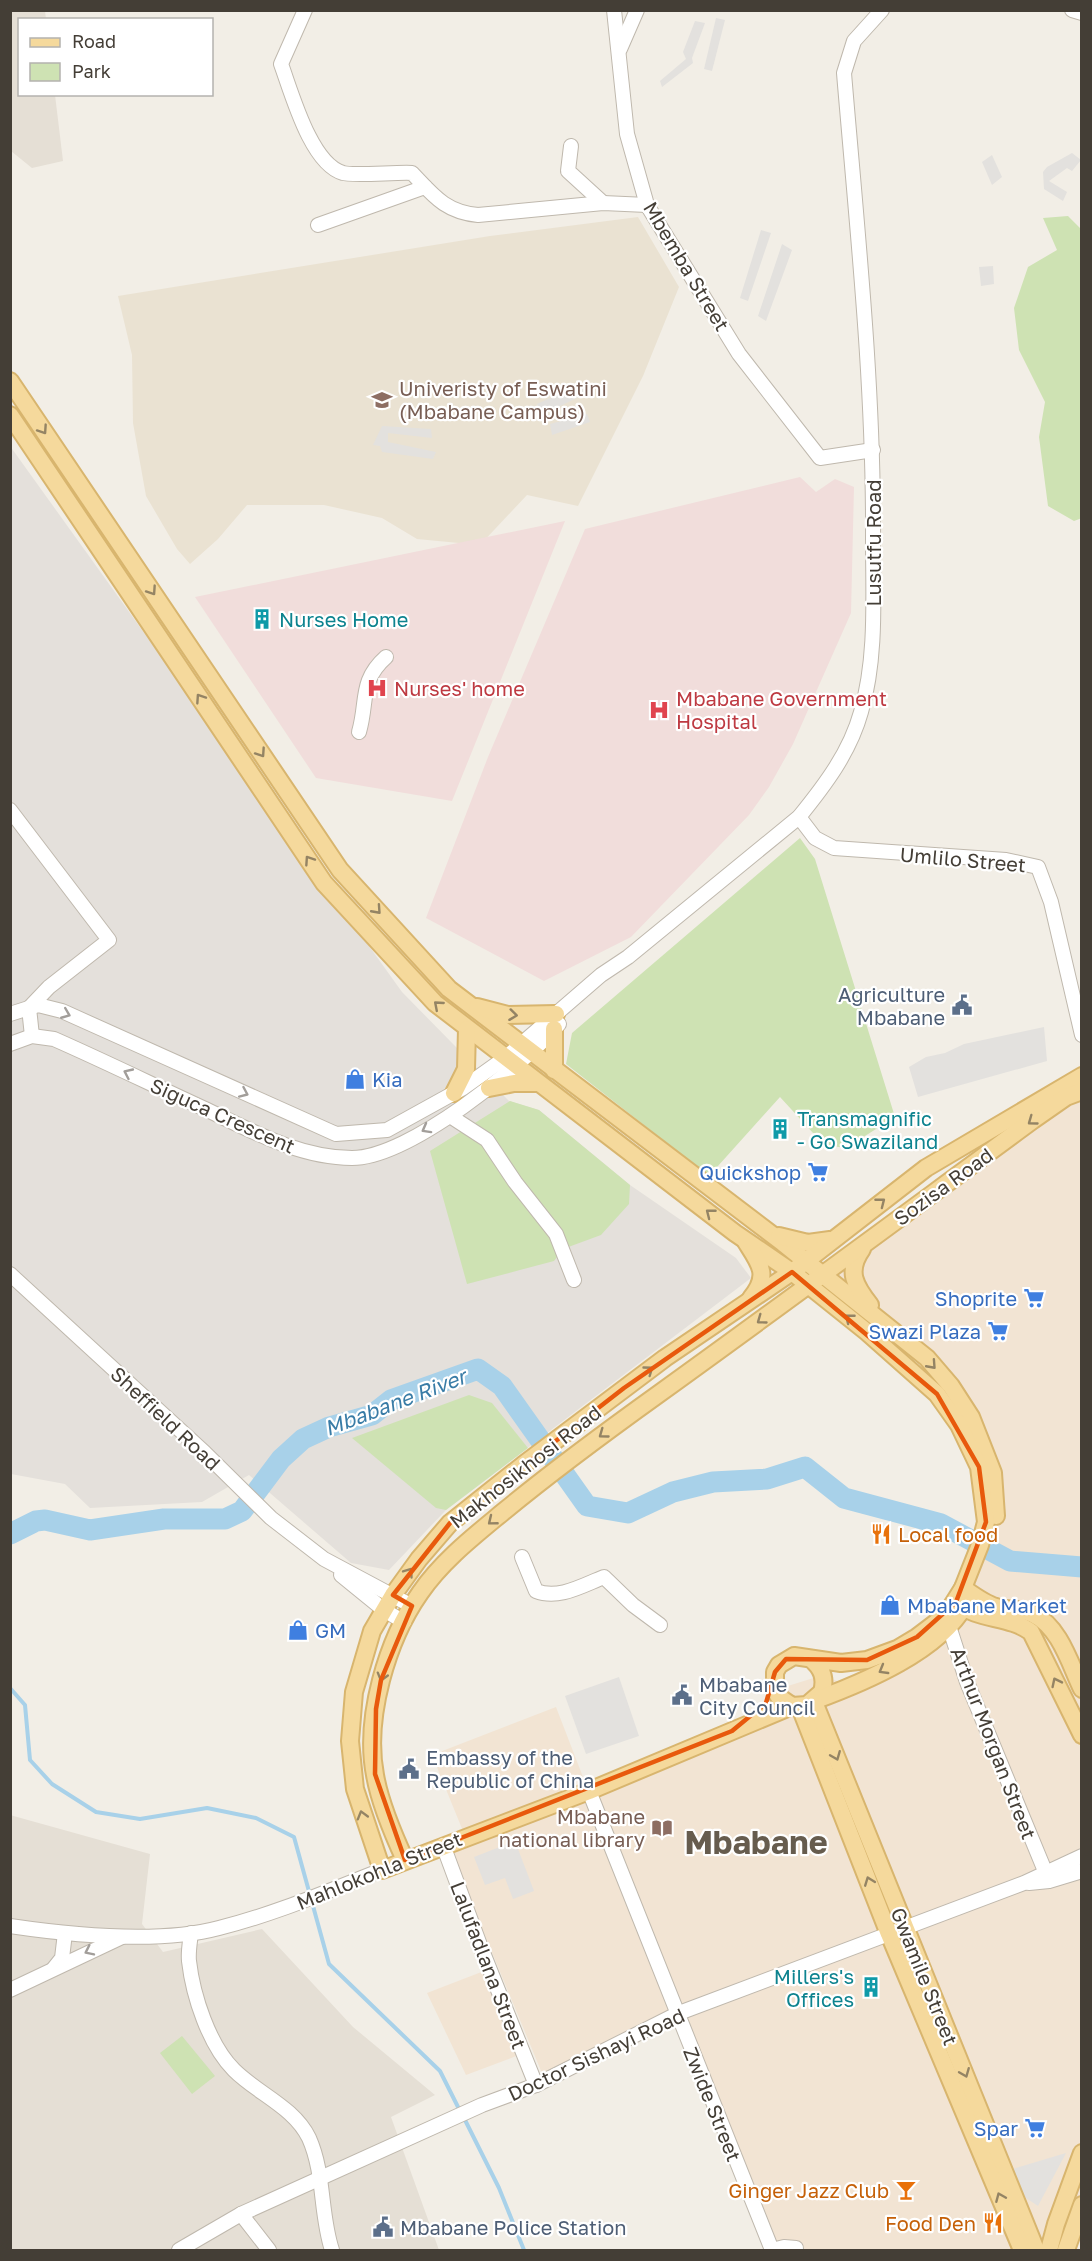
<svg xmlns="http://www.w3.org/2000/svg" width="1092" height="2261" font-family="'Golos Text',sans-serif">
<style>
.residential{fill:#e5dfd5}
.commercial{fill:#f2e4d3}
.industrial{fill:#e4e0db}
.education{fill:#eae2d2}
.medical{fill:#f1dddb}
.green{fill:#cee2b3}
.parking{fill:#e3e1de}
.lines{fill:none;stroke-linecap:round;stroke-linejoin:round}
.stream{stroke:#a8d1e9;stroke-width:4}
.river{stroke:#a8d1e9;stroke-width:21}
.minor-casing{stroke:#bfb8ad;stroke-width:16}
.major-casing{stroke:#d8b56e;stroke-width:20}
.minor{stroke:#fff;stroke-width:14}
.major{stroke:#f5d99c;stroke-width:16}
.oneway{stroke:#948464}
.oneway2{stroke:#a29e9a}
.marked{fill:none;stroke:#e8590c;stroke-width:4.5;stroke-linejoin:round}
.labels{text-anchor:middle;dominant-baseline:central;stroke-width:4.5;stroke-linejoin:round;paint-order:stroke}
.street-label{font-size:20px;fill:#443e36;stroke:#fff}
.education-label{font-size:20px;fill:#785e54;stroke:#fff;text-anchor:start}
.culture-label{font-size:20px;fill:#0d838f;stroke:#fff;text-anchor:start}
.health-label{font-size:20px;fill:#be3a42;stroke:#fff;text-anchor:start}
.service-label{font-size:20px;fill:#4e5e75;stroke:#fff;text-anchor:start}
.shop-label{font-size:20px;fill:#366cbe;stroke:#fff;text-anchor:end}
.food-label{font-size:20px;fill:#c56008;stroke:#fff;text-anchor:end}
.water-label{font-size:21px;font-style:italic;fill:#397ca6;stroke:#fff}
.town-label{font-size:32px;font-weight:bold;fill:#665c4e;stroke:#fff}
</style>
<rect width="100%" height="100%" fill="#f2eee6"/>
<!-- residential -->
<g class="residential">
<path d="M10 11H45L46 19 20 20V94L55 95 63 161 32 168 11 151Z"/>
<path d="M10 1815 150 1854 142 1924 163 1952 262 1929 353 2027 435 2095 391 2117 439 2250H11Z"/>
</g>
<!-- commercial -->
<g class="commercial">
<path d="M1081 1091 1082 2205 1066 2250H772L679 2013 544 2078 491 1950 461 1887 449 1842 465 1836 432 1755 556 1707 588 1790 760 1711 775 1690 823 1675 842 1683 921 1648 963 1608 992 1543 996 1518 951 1386 822 1276Z"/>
<path d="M484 1971 519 2055 466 2075 427 1993Z"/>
</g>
<!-- industrial -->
<path class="industrial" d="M10 446 402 992 509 1101 539 1110 630 1185 736 1258 751 1278 446 1510 389 1570 351 1563 249 1475 202 1502 90 1508 65 1484 11 1474Z"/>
<!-- education -->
<path class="education" d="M638 217 679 287 643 376 578 506 527 495 480 545 417 539 382 518 324 505H247L218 539 190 564 177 549 146 496 133 423 132 355 118 296 490 236Z"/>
<!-- medical -->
<g class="medical">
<path d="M800 477 816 492 835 479 854 487 851 613 793 744 769 787 749 815 631 937 544 981 426 918 488 757 585 529Z"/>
<path d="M565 521 452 801 316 778 195 597Z"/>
</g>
<!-- green -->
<g class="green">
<path d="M1068 216 1082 230V518L1074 521 1048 506 1039 437 1045 402 1019 350 1014 308 1028 267 1057 250 1043 218Z"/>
<path d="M800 838 815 859 895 1117 846 1148 824 1145 780 1097 709 1176 566 1064 572 1033Z"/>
<path d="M510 1101 539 1110 630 1185 629 1204 601 1235 563 1249 554 1261 467 1284 430 1151Z"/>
<path d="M469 1395 492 1403 528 1448 446 1510 436 1508 352 1438Z"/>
<path d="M182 2036 215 2076 192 2094 160 2053Z"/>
</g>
<!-- parking -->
<g class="parking">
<path d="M716 18 725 20 712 71 704 69Z"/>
<path d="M695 21 705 23 692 58 693 63 662 87 660 81 686 59 683 52Z"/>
<path d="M1072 153 1081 160 1072 171 1067 168 1049 181 1067 192 1063 201 1044 189 1043 172 1047 167Z"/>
<path d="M992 155 1002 177 992 185 982 162Z"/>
<path d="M761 230 771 233 748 301 740 298Z"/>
<path d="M782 244 792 250 766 321 758 316Z"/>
<path d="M993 266 994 284 981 286 979 267Z"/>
<path d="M589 380 593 390 542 415 537 404Z"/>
<path d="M587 414 590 422 552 435 550 424Z"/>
<path d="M382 426 431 429 432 438 388 433V442L436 452 433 459 382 452 380 446 373 445Z"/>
<path d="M1044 1027 1047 1061 918 1097 909 1067 926 1057 945 1053 964 1044Z"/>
<path d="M619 1677 639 1736 586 1754 565 1696Z"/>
<path d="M515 1841 534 1891 513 1899 505 1878 485 1885 474 1857Z"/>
<path d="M1066 2153 1038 2206 1023 2196 1013 2169Z"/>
</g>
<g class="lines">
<!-- stream -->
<g class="stream">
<path d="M10 1688 25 1705 30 1760 52 1784 96 1812 140 1819 207 1808 256 1818 294 1837 329 1964 440 2071 460 2111"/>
<path d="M464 2118 499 2188 524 2250"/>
</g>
<!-- river -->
<path class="river" d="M10 1534 36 1521 45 1520 90 1530 164 1519H225L242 1511 281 1459 303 1439 329 1427 372 1415 391 1400 478 1369 502 1386 587 1506 628 1513 673 1492 713 1482 767 1479 805 1467 844 1498 941 1524 1010 1561 1082 1567"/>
<!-- minor casing -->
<g class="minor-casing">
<g id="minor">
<path d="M305 10 281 64C292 94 311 164 343 173 352 176 398 172 412 173 433 195 445 212 478 215L603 203 647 205"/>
<path d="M614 10 627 134 647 205 739 354 820 458 873 450"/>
<path d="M1072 10 1082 13"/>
<path d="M620 49 637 10"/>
<path d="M571 146 568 171 603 203"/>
<path d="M318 225 425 187"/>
<path d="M359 732C368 701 359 681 386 657"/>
<path d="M10 810 109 940 49 987 29 1008 32 1036"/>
<path d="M799 817 815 838 834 848 1006 860 1038 867 1051 902 1082 1035"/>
<path d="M10 1014 38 1005 62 1011 336 1134 387 1130 463 1088 505 1058 601 975 628 957 799 817C825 785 850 752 861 712 877 658 873 596 873 540 874 384 857 229 844 73L854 41 882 10"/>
<path d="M10 1044 32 1036 54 1039C104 1061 153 1085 203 1108 250 1130 299 1158 352 1158 409 1158 522 1066 559 1024"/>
<path d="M450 1116 487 1140 515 1182 556 1234 574 1280"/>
<path d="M10 1274 205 1453 271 1518 324 1559 412 1606"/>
<path d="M522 1557 536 1591C559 1600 583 1585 604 1577L633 1605 660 1625"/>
<path d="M341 1575 384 1610 404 1622"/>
<path d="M946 1617 967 1682 1045 1871"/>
<path d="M589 1791 772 2250"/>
<path d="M443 1845 480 1945 536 2085"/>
<path d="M1029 1883 1049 1881 1082 1871"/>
<path d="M10 1926C71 1935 159 1944 219 1928 275 1914 328 1891 382 1870"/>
<path d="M191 1933C190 1942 188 1952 189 1961 193 1996 209 2045 234 2070 258 2094 294 2107 309 2138 325 2174 320 2214 332 2250"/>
<path d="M54 1968 62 1958 65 1933"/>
<path d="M10 1990 122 1937"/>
<path d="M241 2214 269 2250"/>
<path d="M179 2250 241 2214 482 2105 536 2085 679 2013 1024 1883 1082 1856"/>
<path d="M772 2250 784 2247 796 2248"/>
</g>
</g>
<!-- major casing -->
<g class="major-casing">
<g id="major">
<path d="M10 381 340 870 449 989 783 1243 927 1358 951 1386 971 1417 993 1473 996 1516"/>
<path d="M10 415 324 883 435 1003 735 1233 792 1272 867 1332 937 1394 959 1425 979 1467 986 1522 980 1545 963 1588 946 1615 917 1637 897 1649 867 1660 841 1663 794 1656 779 1665 775 1672V1690L779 1697 792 1706 807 1705 822 1692C826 1678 822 1668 811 1659"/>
<path d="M477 1007 508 1015 556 1014"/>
<path d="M554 1029V1070"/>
<path d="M489 1088 514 1083H538"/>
<path d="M454 1093 466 1069 467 1029"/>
<path d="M779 1236 808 1243 830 1240"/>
<path d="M746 1242C760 1264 770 1275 751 1298"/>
<path d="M862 1249C846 1271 855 1286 870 1305"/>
<path d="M963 1588C973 1595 985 1604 996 1607 1009 1611 1021 1608 1033 1614 1060 1627 1070 1664 1082 1689"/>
<path d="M956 1602C978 1621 1008 1615 1031 1632L1082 1735"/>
<path d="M816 1700C865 1682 939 1651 965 1605"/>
<path d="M814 1702 1036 2250"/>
<path d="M792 1706 589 1791 382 1870 355 1789 350 1741 354 1692 372 1631 393 1595 419 1559 450 1523 523 1465 665 1358 792 1272 926 1168 1082 1076"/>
<path d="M800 1707 889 1934 1022 2250"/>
<path d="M405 1860C393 1834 380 1804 375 1775 364 1718 387 1640 420 1593 442 1561 474 1536 503 1512 554 1470 607 1431 660 1393 785 1303 909 1211 1033 1120L1066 1097 1082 1091"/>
<path d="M1049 2250 1056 2224 1082 2153"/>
<path d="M1066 2250 1082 2205"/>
</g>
</g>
<!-- minor -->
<use href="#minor" class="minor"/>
<!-- major -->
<use href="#major" class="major"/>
</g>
<!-- one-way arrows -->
<defs><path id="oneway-chevron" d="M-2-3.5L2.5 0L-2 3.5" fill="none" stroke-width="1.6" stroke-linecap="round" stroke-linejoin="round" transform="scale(1.5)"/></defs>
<g class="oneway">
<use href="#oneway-chevron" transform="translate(43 430) rotate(56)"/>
<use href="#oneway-chevron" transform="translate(152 591) rotate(56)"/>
<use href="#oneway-chevron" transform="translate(200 698) rotate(-124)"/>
<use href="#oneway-chevron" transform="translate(261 753) rotate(56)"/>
<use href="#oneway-chevron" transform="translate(309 860) rotate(-124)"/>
<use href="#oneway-chevron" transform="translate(377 910) rotate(48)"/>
<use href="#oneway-chevron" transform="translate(438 1005) rotate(-139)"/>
<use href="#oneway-chevron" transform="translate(513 1015) rotate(7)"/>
<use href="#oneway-chevron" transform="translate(1032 1121) rotate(144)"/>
<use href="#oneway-chevron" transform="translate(881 1202) rotate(-38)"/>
<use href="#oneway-chevron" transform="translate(710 1213) rotate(-142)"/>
<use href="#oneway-chevron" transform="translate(849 1318) rotate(-142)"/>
<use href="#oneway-chevron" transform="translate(761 1320) rotate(144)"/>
<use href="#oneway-chevron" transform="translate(932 1365) rotate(48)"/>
<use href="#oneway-chevron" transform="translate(649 1370) rotate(-36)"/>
<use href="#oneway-chevron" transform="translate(603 1434) rotate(144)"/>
<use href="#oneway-chevron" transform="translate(492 1521) rotate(141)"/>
<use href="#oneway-chevron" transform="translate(409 1572) rotate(-54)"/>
<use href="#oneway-chevron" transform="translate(883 1670) rotate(150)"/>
<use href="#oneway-chevron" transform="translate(382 1677) rotate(106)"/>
<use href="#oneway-chevron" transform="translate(1056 1682) rotate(-116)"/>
<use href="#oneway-chevron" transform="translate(836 1756) rotate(68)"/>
<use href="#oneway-chevron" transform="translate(362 1815) rotate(-106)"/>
<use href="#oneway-chevron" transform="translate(869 1881) rotate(-111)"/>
<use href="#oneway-chevron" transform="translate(965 2073) rotate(68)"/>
<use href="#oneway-chevron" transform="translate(1000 2197) rotate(-113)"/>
</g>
<g class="oneway2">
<use href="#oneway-chevron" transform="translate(66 1014) rotate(22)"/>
<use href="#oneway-chevron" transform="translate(128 1073) rotate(-155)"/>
<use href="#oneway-chevron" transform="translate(244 1093) rotate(24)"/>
<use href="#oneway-chevron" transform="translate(426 1129) rotate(151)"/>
<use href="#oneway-chevron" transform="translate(89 1951) rotate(154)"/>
</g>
<!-- marked area -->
<path class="marked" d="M792 1272 937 1394 979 1467 986 1522 956 1602 917 1637 867 1660 786 1659 775 1672 766 1703 732 1731 405 1860 375 1774 376 1709 381 1680 412 1606 393 1595 450 1523 624 1388Z"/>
<!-- icons -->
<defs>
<g id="university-bare" transform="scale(1.62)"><path d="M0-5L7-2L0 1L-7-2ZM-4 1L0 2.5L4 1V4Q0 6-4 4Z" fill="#8d6e63" stroke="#fff" stroke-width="2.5" paint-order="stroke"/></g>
<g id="building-bare" transform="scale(1.62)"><path d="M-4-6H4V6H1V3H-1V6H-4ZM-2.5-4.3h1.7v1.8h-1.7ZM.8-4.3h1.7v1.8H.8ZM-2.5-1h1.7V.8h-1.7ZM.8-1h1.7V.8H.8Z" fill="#0f9aa8" stroke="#fff" stroke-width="2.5" paint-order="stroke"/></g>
<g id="hospital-bare" transform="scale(1.62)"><path d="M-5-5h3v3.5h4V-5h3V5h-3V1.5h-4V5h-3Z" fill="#e0444e" stroke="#fff" stroke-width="2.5" paint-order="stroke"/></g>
<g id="civic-bare" transform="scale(1.62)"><path d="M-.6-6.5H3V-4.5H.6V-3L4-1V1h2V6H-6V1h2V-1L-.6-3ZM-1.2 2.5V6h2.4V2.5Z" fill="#5c6f8a" stroke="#fff" stroke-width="2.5" paint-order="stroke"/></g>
<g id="shop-bare" transform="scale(1.62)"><path d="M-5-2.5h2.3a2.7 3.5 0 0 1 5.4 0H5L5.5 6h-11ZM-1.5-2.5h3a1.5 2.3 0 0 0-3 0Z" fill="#3f7fe0" stroke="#fff" stroke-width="2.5" paint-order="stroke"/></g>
<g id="supermarket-bare" transform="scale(1.62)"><path d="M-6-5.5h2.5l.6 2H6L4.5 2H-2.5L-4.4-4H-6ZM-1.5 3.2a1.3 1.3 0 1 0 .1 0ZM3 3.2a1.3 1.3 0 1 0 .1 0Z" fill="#3f7fe0" stroke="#fff" stroke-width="2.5" paint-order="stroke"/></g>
<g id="restaurant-bare" transform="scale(1.62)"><path d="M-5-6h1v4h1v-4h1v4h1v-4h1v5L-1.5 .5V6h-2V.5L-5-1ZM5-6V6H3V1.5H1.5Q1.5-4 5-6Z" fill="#e8710a" stroke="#fff" stroke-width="2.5" paint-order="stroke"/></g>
<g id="library-bare" transform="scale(1.62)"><path d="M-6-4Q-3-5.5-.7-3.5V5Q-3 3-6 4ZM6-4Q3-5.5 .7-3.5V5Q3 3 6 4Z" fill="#8d6e63" stroke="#fff" stroke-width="2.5" paint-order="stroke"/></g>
<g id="bar-bare" transform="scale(1.62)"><path d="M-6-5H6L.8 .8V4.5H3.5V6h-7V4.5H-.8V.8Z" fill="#e8710a" stroke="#fff" stroke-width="2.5" paint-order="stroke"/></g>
</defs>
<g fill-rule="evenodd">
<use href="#university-bare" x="382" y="400"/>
<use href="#building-bare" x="262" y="619"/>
<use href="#hospital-bare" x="377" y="688"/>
<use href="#hospital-bare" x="659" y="710"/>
<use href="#civic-bare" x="962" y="1005"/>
<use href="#shop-bare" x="355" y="1079"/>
<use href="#building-bare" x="780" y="1129"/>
<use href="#supermarket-bare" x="818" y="1172"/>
<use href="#supermarket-bare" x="1034" y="1298"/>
<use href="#supermarket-bare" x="998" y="1331"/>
<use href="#restaurant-bare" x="881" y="1534"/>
<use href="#shop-bare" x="890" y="1605"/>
<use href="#shop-bare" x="298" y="1630"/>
<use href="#civic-bare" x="682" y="1695"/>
<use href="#civic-bare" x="409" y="1769"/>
<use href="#library-bare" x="662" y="1828"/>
<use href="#building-bare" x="871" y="1987"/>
<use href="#supermarket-bare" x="1035" y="2128"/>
<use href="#bar-bare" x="906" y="2190"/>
<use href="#restaurant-bare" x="993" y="2223"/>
<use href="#civic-bare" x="383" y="2227"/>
</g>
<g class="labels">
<!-- street labels -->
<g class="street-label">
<text transform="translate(687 266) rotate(59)">Mbemba Street</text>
<text transform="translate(873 543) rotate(-90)">Lusutfu Road</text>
<text transform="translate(963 859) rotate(5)">Umlilo Street</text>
<text transform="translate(223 1115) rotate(24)">Siguca Crescent</text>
<text transform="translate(943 1186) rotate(-36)">Sozisa Road</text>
<text transform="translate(166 1418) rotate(43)">Sheffield Road</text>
<text transform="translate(525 1466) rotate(-38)">Makhosikhosi Road</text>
<text transform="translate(994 1743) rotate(69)">Arthur Morgan Street</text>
<text transform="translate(379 1870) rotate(-22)">Mahlokohla Street</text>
<text transform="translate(489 1965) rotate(69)">Lalufadlana Street</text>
<text transform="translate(925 1976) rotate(68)">Gwamile Street</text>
<text transform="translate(596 2054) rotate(-25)">Doctor Sishayi Road</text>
<text transform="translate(713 2104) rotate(68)">Zwide Street</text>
</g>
<!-- education labels -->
<g class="education-label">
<text x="399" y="388">Univeristy of Eswatini<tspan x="399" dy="23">(Mbabane Campus)</tspan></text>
<text x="645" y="1816" text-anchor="end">Mbabane<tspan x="645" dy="23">national library</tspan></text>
</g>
<!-- culture labels -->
<g class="culture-label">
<text x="279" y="619">Nurses Home</text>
<text x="797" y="1118">Transmagnific<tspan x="797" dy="23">- Go Swaziland</tspan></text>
<text x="854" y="1976" text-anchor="end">Millers's<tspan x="854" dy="23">Offices</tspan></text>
</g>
<!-- health labels -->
<g class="health-label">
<text x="394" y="688">Nurses' home</text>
<text x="676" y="698">Mbabane Government<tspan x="676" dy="23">Hospital</tspan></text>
</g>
<!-- service labels -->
<g class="service-label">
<text x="945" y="994" text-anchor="end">Agriculture<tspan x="945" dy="23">Mbabane</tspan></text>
<text x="699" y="1684">Mbabane<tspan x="699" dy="23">City Council</tspan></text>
<text x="426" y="1757">Embassy of the<tspan x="426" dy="23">Republic of China</tspan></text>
<text x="400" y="2227">Mbabane Police Station</text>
</g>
<!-- shop labels -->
<g class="shop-label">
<text x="372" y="1079" text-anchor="start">Kia</text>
<text x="801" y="1172">Quickshop</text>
<text x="1017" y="1298">Shoprite</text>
<text x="981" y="1331">Swazi Plaza</text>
<text x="907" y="1605" text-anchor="start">Mbabane Market</text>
<text x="315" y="1630" text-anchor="start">GM</text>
<text x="1018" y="2128">Spar</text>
</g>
<!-- food labels -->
<g class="food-label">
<text x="898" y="1534" text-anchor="start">Local food</text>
<text x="889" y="2190">Ginger Jazz Club</text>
<text x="976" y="2223">Food Den</text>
</g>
<!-- water labels -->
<g class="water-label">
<text transform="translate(395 1402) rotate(-21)">Mbabane River</text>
</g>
<!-- town labels -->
<g class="town-label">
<text x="756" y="1842">Mbabane</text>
</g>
</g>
<!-- border -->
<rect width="1092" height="2261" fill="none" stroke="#443e36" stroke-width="24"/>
<!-- legend -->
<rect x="18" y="18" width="195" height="78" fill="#ffffff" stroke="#b4b2af" stroke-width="1.5"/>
<rect x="30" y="38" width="30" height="9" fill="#f5d99c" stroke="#b4b2af" stroke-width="1.5"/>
<text x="72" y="48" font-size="18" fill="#443e36">Road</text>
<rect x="30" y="63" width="30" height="18" fill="#cee2b3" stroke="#b4b2af" stroke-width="1.5"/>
<text x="72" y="78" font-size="18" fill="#443e36">Park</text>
</svg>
